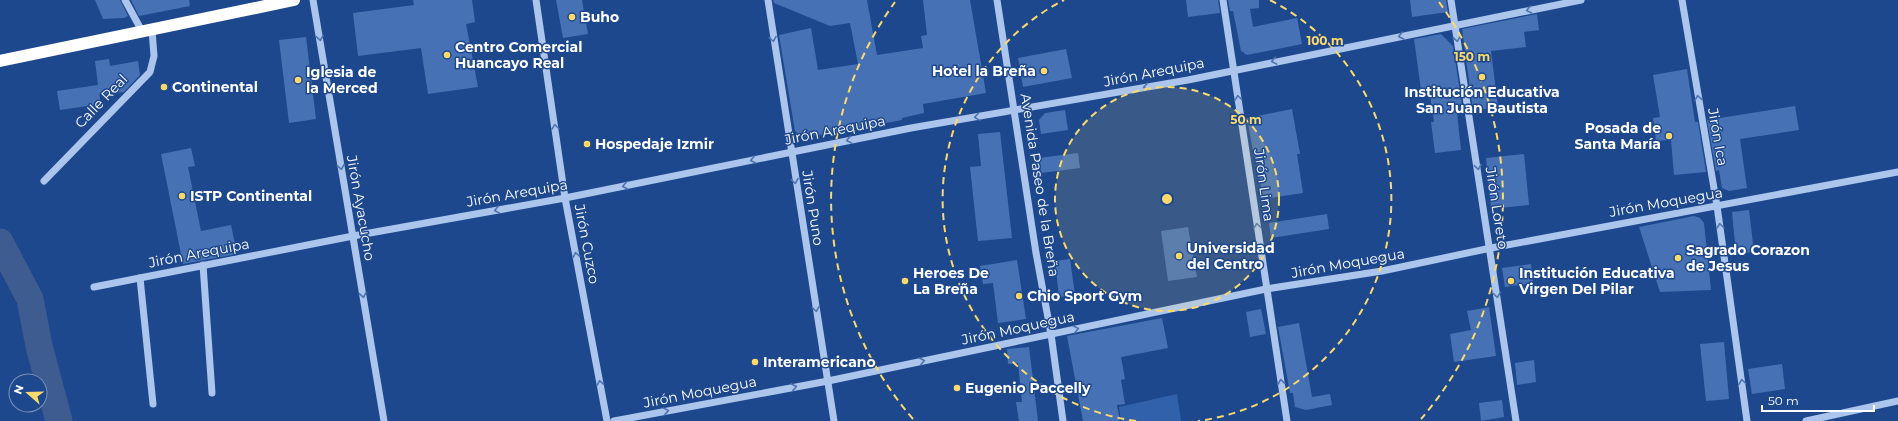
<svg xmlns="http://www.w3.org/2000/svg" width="1898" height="421" font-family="Montserrat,sans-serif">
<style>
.green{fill:#3161ab}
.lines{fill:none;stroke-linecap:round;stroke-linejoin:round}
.river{stroke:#3e5c8f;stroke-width:27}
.building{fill:#4671b5}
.minor{stroke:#abc5ed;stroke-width:7}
.highway{stroke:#fff;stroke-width:12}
.oneway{stroke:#4f74af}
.ring{fill:none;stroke:#fbda6b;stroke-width:2;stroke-dasharray:7 5}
.poi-dot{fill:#fbda6b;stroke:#1e488d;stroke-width:1.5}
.labels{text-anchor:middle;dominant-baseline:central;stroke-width:3;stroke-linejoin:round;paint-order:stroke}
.poi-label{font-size:14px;font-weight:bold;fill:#fff;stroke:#1e488d;text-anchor:start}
.street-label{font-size:14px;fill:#fff;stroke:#1e488d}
.centre{fill:#fbda6b;stroke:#1e488d;stroke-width:2}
.ring-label{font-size:12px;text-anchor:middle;font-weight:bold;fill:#fbda6b;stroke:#1e488d;stroke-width:3;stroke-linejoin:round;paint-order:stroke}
</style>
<rect width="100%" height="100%" fill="#1e488d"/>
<!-- green -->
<path class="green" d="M1177 394 1181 421H1121L1119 407Z"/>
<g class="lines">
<!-- river -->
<path class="river" d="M0 242 30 299 39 346 59 421"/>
</g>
<!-- building -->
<g class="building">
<path d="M95 0H120L128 16 124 18 103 19Z"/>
<path d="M131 0H189L190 6 139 16Z"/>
<path d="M413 0H472L475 22 466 24 478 87 428 94 421 48 358 56 353 13 414 5Z"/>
<path d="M556 0H582L588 34 563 38Z"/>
<path d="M773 0H867L877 55 923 48 921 36 927 35 923 0H970L986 93 923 104 924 113 902 118V120L834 133 802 137 795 131 779 35 811 28 818 70 858 64 850 23 830 26 774 3Z"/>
<path d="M1186 0H1218L1220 13 1188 17Z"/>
<path d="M1228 0H1259V8L1250 9 1253 27 1297 18 1302 44 1247 55 1241 51 1233 11H1230Z"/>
<path d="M1410 0H1446L1448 12 1412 17Z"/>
<path d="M1537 14 1539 30 1524 32 1526 47 1491 51 1498 107 1473 111 1462 29Z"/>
<path d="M1441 34 1453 46 1463 112 1457 113 1461 150 1435 153 1431 122H1434L1429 89 1421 90 1414 39Z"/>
<path d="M306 37 316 119 289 123 279 40Z"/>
<path d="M1066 49 1072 78 1023 87 1018 58Z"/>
<path d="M109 59 110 66 138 61 140 75 124 92 100 95 99 93 101 104 60 110 57 91 98 85 95 61Z"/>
<path d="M1687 69 1695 122H1698L1706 172 1674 175 1671 140 1656 141 1653 118 1660 117 1653 75Z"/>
<path d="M1795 106 1799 130 1740 139 1747 188 1729 191 1722 188 1719 170 1716 171 1707 120Z"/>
<path d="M1292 109 1300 154H1297L1303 193 1263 199 1257 162H1255L1247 118Z"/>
<path d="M1065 110 1068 130 1041 134 1039 120 1045 113Z"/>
<path d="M1000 132 1012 238 978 241 970 167 981 166 978 134Z"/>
<path d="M191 148 195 166 188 167 201 231 231 225 237 254 183 264 161 154Z"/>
<path d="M1078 153 1080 168 1041 173 1039 158Z"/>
<path d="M1524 154 1529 205 1491 209 1486 158Z"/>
<path d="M1749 210 1754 252 1736 254 1732 212Z"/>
<path d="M1327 214 1329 229 1271 238 1269 223Z"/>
<path d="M1694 216 1700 218 1704 223 1711 290 1660 292 1639 227Z"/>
<path d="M1188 227 1197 277 1168 281 1161 231Z"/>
<path d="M1070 259 1075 295 1059 297 1055 261Z"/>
<path d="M1017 260 1026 319 998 323 993 283 983 284 980 266Z"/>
<path d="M1531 264 1533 283 1505 287 1502 268Z"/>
<path d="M1489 307 1496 356 1454 362 1450 334 1471 330 1467 311Z"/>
<path d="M1261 309 1266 334 1250 337 1246 312Z"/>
<path d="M1162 318 1168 348 1121 357 1125 379 1121 380 1125 404 1117 405 1120 421H1083L1067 336Z"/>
<path d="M1299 323 1312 397 1330 394 1332 405 1306 410 1295 407 1293 393H1290L1278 327Z"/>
<path d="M1724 342 1729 399 1706 401 1700 344Z"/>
<path d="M1029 347 1038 421H1019L1016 402H1022L1018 363 1008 364 1007 349Z"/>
<path d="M1534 360 1536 382 1517 385 1515 363Z"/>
<path d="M1782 364 1785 389 1752 394 1748 369Z"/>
<path d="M1502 400 1504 417 1481 421 1479 403Z"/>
</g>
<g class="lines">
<!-- minor -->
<g class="minor">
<path d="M125 0 143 33"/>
<path d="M313 0 384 421"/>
<path d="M536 0 565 198 607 421"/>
<path d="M768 0 834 421"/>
<path d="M997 0 1036 253 1051 334 1063 421"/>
<path d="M1223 0 1287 421"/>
<path d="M1451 0 1516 421"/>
<path d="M1682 0 1717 206 1747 421"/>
<path d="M44 181 150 72 154 56 152 30"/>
<path d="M203 265 212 393"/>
<path d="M140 278 153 404"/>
<path d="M94 287 353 236 565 198 911 128 1188 80 1581 0"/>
<path d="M614 421 828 381 1266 289 1382 271 1491 248 1898 172"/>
<path d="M1806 421 1898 401"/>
</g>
<!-- highway -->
<path class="highway" d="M0 61 294 0"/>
</g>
<!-- one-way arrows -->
<defs><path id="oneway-chevron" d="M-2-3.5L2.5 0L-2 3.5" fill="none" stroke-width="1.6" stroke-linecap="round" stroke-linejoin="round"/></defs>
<g class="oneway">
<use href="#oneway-chevron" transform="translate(1529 10) rotate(169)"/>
<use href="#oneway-chevron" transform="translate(1401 36) rotate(169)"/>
<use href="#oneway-chevron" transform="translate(320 38) rotate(81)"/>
<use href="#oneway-chevron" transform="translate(773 39) rotate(81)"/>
<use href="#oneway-chevron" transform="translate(1457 39) rotate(81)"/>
<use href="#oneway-chevron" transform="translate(1274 61) rotate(169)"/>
<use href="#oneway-chevron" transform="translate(1146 87) rotate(170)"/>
<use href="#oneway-chevron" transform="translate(1238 98) rotate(-98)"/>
<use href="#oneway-chevron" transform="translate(1698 98) rotate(-100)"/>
<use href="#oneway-chevron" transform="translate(977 117) rotate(171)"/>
<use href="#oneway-chevron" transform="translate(555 127) rotate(-98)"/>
<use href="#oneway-chevron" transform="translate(849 140) rotate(169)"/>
<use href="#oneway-chevron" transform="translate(753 160) rotate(169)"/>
<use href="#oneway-chevron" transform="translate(341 167) rotate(81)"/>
<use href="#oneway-chevron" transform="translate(1478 167) rotate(81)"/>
<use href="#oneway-chevron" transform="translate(795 181) rotate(81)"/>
<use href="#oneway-chevron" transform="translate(625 186) rotate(169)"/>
<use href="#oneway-chevron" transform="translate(497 210) rotate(170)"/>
<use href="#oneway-chevron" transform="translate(1257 226) rotate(-98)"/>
<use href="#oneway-chevron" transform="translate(1720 226) rotate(-98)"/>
<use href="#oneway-chevron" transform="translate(576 255) rotate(-101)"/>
<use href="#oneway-chevron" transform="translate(363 295) rotate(80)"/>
<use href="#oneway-chevron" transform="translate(1497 295) rotate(82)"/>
<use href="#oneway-chevron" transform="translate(816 309) rotate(81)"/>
<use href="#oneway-chevron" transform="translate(1076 329) rotate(-12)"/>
<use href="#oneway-chevron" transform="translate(922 361) rotate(-12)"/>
<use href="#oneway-chevron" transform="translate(1281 382) rotate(-99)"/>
<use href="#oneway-chevron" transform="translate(1742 382) rotate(-98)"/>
<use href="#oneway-chevron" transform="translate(600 383) rotate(-101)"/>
<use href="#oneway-chevron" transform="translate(794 387) rotate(-11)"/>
<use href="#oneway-chevron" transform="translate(666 411) rotate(-11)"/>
</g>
<!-- distance rings -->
<circle cx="1167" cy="199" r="112" fill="#fbda6b" fill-opacity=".12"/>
<g class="ring">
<circle cx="1167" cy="199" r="112"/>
<path d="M1136 421A224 224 0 0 1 1064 0M1270 0A224 224 0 0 1 1198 421"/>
<path d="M913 419A336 336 0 0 1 895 2M1439 2A336 336 0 0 1 1421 419"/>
</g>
<!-- markers -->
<g class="poi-dot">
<circle cx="572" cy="17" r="4"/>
<circle cx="447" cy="55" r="4"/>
<circle cx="1044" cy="71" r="4"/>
<circle cx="1482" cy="77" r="4"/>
<circle cx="298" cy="80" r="4"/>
<circle cx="164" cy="87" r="4"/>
<circle cx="1669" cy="136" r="4"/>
<circle cx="587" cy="144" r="4"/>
<circle cx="182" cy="196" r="4"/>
<circle cx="1179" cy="256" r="4"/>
<circle cx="1678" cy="258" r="4"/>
<circle cx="905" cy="281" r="4"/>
<circle cx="1511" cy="281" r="4"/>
<circle cx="1019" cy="296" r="4"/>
<circle cx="755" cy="362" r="4"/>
<circle cx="957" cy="388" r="4"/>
</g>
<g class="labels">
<!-- poi labels -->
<g class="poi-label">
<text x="580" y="17">Buho</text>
<text x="455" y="47">Centro Comercial<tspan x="455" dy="16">Huancayo Real</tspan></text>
<text x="1036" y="71" text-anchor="end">Hotel la Breña</text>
<text x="306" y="72">Iglesia de<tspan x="306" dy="16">la Merced</tspan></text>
<text x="172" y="87">Continental</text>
<text x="1482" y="92" text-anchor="middle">Institución Educativa<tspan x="1482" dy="16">San Juan Bautista</tspan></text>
<text x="1661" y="128" text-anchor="end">Posada de<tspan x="1661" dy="16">Santa María</tspan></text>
<text x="595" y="144">Hospedaje Izmir</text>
<text x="190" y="196">ISTP Continental</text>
<text x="1187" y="248">Universidad<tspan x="1187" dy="16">del Centro</tspan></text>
<text x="1686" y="250">Sagrado Corazon<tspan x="1686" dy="16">de Jesus</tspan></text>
<text x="913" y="273">Heroes De<tspan x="913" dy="16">La Breña</tspan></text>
<text x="1519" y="273">Institución Educativa<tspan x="1519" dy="16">Virgen Del Pilar</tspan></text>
<text x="1027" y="296">Chio Sport Gym</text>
<text x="763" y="362">Interamericano</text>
<text x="965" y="388">Eugenio Paccelly</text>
</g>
<!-- street labels -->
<g class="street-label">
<text transform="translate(1154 72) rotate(-11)">Jirón Arequipa</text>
<text transform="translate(101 101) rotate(-46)">Calle Real</text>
<text transform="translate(835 130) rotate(-11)">Jirón Arequipa</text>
<text transform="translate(1718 137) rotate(80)">Jirón Ica</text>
<text transform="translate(1040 185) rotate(81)">Avenida Paseo de la Breña</text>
<text transform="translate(1264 185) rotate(82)">Jirón Lima</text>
<text transform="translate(517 193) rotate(-10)">Jirón Arequipa</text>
<text transform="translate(1666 202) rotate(-10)">Jirón Moquegua</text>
<text transform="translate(361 208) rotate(80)">Jirón Ayacucho</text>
<text transform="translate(813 208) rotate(81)">Jirón Puno</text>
<text transform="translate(1497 208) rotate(81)">Jirón Loreto</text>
<text transform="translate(587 244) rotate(79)">Jirón Cuzco</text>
<text transform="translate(199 253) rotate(-11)">Jirón Arequipa</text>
<text transform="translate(1348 263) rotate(-10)">Jirón Moquegua</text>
<text transform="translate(1018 328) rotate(-12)">Jirón Moquegua</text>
<text transform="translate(700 392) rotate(-11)">Jirón Moquegua</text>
</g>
</g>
<circle cx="1167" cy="199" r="6" class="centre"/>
<g class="ring-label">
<text x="1325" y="45">100 m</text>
<text x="1472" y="61">150 m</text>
<text x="1246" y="124">50 m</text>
</g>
<!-- north arrow -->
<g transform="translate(28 393) rotate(290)"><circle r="19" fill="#1e488d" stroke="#7891bb"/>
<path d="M0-3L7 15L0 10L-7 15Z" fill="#fbda6b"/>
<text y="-6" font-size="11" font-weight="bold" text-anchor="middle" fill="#ffffff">N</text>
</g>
<!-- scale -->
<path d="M1762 405v6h112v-6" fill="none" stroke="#ffffff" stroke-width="2"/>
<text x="1768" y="405" font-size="12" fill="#ffffff" stroke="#1e488d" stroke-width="3" paint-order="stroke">50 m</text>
</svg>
